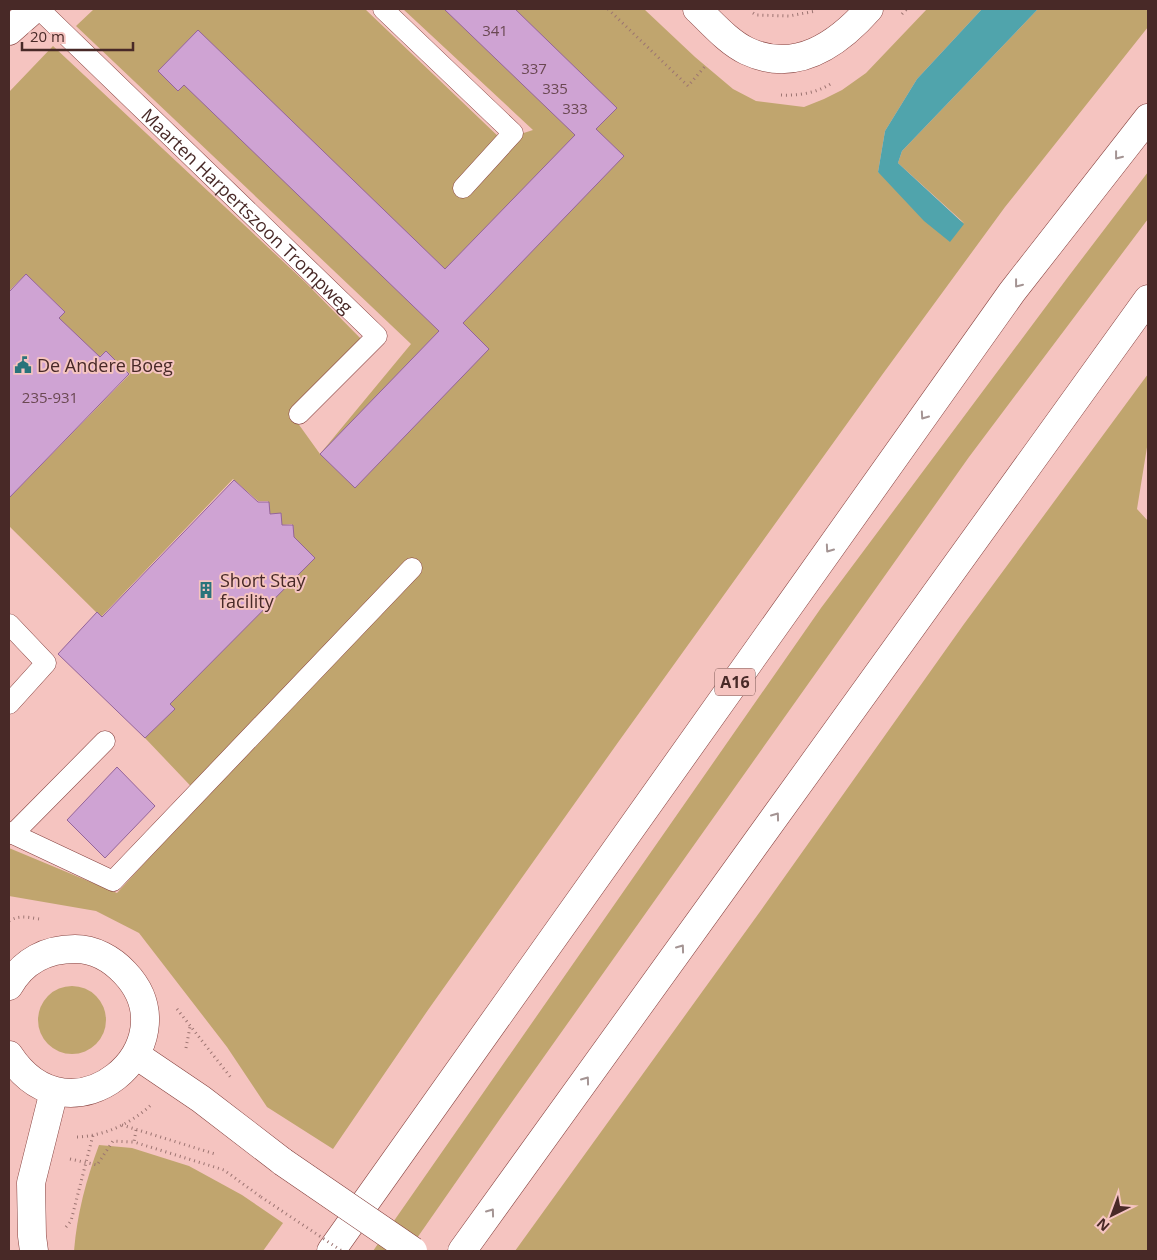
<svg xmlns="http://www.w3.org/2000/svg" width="1157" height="1260" font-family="'Open Sans',sans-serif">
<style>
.green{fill:#c0a56e}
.water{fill:#50a4ac}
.building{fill:#cfa3d3;stroke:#946499}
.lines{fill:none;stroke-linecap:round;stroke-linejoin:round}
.service-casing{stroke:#86413e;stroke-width:21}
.tertiary-casing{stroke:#86413e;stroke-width:29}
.motorway-casing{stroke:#86413e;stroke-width:29}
.path{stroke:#9c7471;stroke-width:3;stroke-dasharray:1 4;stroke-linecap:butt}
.service{stroke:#fff;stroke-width:20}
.tertiary{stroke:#fff;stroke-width:28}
.motorway{stroke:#fff;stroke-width:28}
.tertiary-bridge-casing{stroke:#86413e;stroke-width:29;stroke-linecap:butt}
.path-bridge{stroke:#9c7471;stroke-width:3;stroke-dasharray:1 4;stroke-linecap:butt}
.tertiary-bridge{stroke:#fff;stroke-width:28}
.oneway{stroke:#a49493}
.labels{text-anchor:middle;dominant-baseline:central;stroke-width:4;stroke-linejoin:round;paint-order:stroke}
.number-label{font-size:15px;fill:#6a4852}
.shield{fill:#f5c4c0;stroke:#7c5855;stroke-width:1}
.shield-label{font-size:16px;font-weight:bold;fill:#482927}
.street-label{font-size:18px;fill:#482927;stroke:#f5c4c0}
.poi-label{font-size:18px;fill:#482927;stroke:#f5c4c0;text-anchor:start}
</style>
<rect width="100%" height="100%" fill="#f5c4c0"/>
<!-- green -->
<g class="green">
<path d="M94 9H365L502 140 533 130 403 9H644L695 57 733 89 756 101 804 107 824 99 842 90 866 73 927 9H982L917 79 885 131 878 172 964 223 898 163 902 151 1038 9H1148V27L1005 207 882 375 619 741 428 1010 333 1149 267 1107 227 1047 139 933 96 911 9 896V848L117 893 203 799 145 738 174 709 169 705 314 557 292 536V524L281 525V514H270L268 501H258L233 479 101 617 9 526V498L130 374 106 351 99 357 59 319 64 311 26 274 9 291V92L53 46 305 282 363 341 292 415 320 454 411 344 76 26Z"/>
<path d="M1148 172V219L969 457 502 1116 408 1251H373L821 608 1068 277Z"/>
<path d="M1148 374V441L1137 509 1148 521V1251H515L759 913 964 624Z"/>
<circle cx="72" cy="1020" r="34"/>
<path d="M99 1145 132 1148 189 1166 242 1195 283 1223 263 1251H74C77 1214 86 1180 99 1145Z"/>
</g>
<!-- water -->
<path class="water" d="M982 9H1038L902 151 898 163 964 224 950 242 924 221 878 172 885 131 917 79Z"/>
<!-- building -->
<g class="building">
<path d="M444 9H515L617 108 596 129 624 156 463 323 489 349 355 488 320 454 439 331 184 85 178 91 158 71 198 30 445 269 575 135Z"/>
<path d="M26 274 65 312 59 318 100 357 106 351 129 374 9 498V292Z"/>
<path d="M234 480 258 502H269L270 514 281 513 282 525H293L294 537 315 558 170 704 175 709 145 738 58 654 97 612 102 617Z"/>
<path d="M117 767 155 806 105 858 67 820Z"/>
</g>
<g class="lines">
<!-- service casing -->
<g class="service-casing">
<g id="service">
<path id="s1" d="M39 9 377 336 299 414"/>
<path d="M383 9 513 133 463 188"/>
<path d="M9 624 46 663 9 704"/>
<path d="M9 832 13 834 105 741"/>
<path d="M13 834 113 881 412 568"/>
</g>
</g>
<!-- tertiary casing -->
<g class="tertiary-casing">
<g id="tertiary">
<path d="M697 9C712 23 728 42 747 51 796 74 838 44 869 9"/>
<path d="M9 31 34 9"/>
<path d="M9 986C23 961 47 949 75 949 94 949 112 959 125 973 193 1045 71 1150 9 1055"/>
<path d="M136 1055 201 1099 283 1162"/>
<path d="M34 1251 32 1236 31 1183 54 1091"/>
</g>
</g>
<!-- motorway casing -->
<g class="motorway-casing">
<g id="motorway">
<path d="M331 1251 1012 292 1148 118"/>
<path d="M462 1251 1148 299"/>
</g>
</g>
<!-- path -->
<g class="path">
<path d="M608 9 688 86 707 64"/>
<path d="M753 13 756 15 789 16 816 11"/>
<path d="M902 14 907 9"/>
<path d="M781 95C798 96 817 93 832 83"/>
<path d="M9 921C19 915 27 917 39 919"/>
<path d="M177 1009 232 1079"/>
<path d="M186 1048 190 1027"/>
<path d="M122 1125 215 1154"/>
<path d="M136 1130 134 1142 224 1170 261 1197"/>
<path d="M77 1137C105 1136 132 1123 152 1104"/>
<path d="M70 1159 97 1165 113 1141 134 1142"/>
<path d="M66 1227 71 1221 93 1135"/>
</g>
<!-- service -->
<use href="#service" class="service"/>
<!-- tertiary -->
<use href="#tertiary" class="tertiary"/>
<!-- motorway -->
<use href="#motorway" class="motorway"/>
<!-- tertiary-bridge casing -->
<g class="tertiary-bridge-casing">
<path id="tertiary-bridge" d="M283 1162 413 1251"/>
</g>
<!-- path-bridge -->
<path class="path-bridge" d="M261 1197 342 1251"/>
<!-- tertiary-bridge -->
<use href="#tertiary-bridge" class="tertiary-bridge"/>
</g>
<!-- one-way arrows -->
<defs><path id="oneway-chevron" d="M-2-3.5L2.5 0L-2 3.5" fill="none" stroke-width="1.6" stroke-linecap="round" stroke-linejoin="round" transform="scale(1.25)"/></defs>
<g class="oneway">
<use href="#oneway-chevron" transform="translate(1118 156) rotate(128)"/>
<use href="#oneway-chevron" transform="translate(1018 284) rotate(128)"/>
<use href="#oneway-chevron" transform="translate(924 416) rotate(125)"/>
<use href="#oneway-chevron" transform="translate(829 549) rotate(125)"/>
<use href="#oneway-chevron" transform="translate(776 816) rotate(-54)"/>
<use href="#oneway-chevron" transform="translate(681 948) rotate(-54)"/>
<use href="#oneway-chevron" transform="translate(586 1080) rotate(-54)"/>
<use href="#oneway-chevron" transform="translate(491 1212) rotate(-54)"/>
</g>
<!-- icons -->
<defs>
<g id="civic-bare" transform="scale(1.35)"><path d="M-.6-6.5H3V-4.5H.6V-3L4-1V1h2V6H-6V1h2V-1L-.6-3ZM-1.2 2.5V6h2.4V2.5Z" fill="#29737a" stroke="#f5c4c0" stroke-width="2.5" paint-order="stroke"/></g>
<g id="building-bare" transform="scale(1.35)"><path d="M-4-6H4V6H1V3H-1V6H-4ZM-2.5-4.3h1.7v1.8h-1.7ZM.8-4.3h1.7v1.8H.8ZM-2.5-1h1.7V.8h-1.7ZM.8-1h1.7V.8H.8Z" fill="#29737a" stroke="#f5c4c0" stroke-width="2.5" paint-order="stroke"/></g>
</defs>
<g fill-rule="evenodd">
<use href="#civic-bare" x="23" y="365"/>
<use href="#building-bare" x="206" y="590"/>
</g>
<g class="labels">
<!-- number labels -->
<g class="number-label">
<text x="495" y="30">341</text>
<text x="534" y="68">337</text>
<text x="555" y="88">335</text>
<text x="575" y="108">333</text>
<text x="50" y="397">235-931</text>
</g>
<!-- shield labels -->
<rect class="shield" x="715" y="668.5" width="40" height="27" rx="4"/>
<g class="shield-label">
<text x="735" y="682">A16</text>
</g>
<!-- street labels -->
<g class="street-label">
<text stroke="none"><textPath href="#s1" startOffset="290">Maarten Harpertszoon Trompweg</textPath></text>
</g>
<!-- poi labels -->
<g class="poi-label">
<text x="37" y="365">De Andere Boeg</text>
<text x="220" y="580">Short Stay<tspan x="220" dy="21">facility</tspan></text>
</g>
</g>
<!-- border -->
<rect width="1157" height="1260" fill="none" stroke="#482927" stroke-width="20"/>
<!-- north arrow -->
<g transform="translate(1112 1215) rotate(222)" stroke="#f5c4c0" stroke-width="4" paint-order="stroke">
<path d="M0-4L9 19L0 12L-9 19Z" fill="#482927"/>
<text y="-8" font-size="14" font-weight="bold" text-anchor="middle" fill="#482927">N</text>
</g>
<!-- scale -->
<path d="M22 42v8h111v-8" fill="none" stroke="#482927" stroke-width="2.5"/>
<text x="30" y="42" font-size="15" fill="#482927" stroke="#f5c4c0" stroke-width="4" paint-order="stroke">20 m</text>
</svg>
